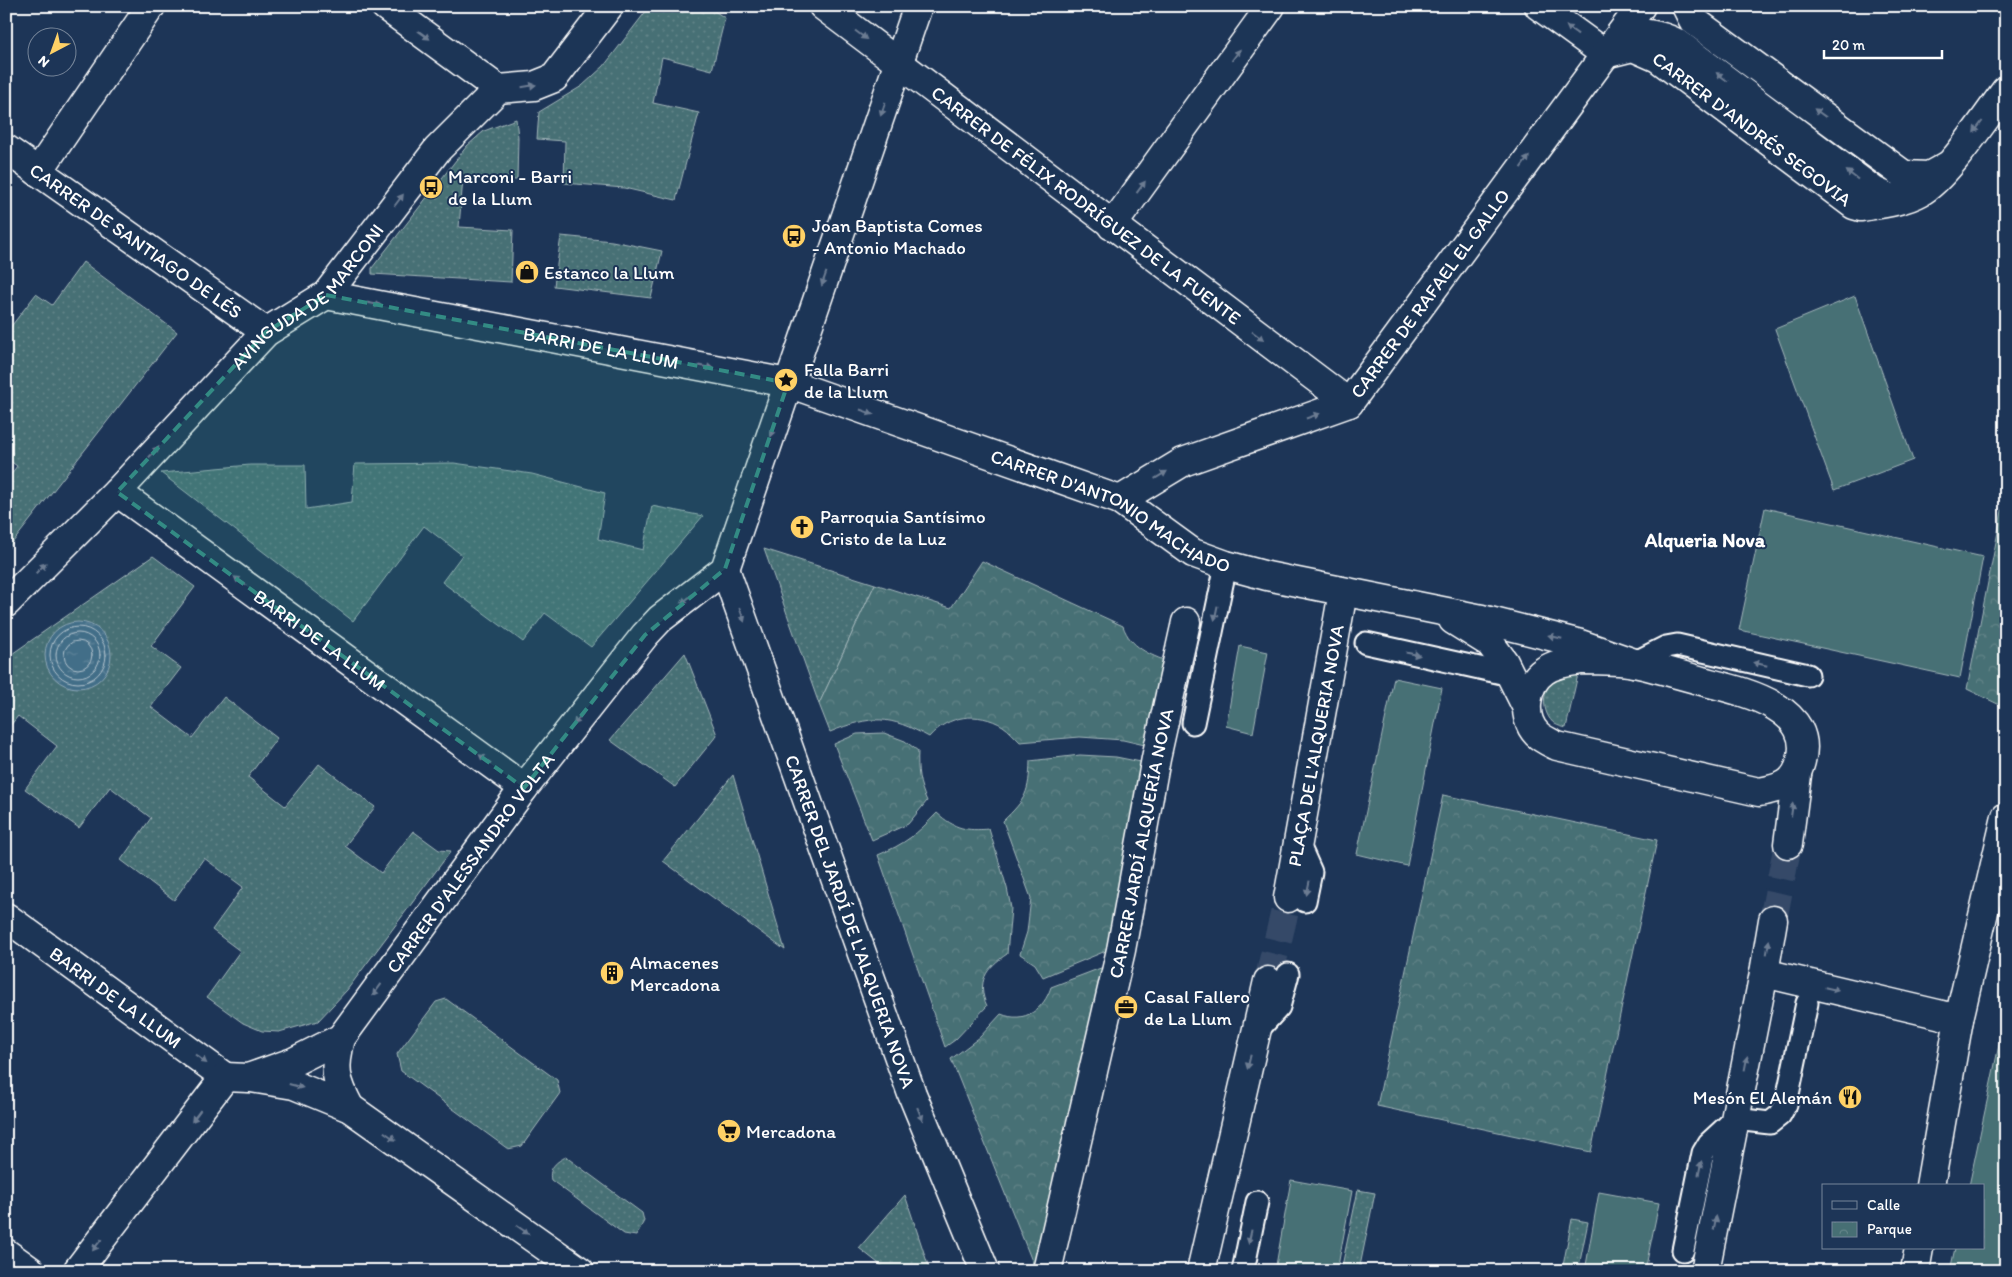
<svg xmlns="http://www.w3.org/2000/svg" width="2012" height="1277" font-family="Itim,sans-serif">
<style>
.grass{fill:url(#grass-dots);stroke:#a3b7ba}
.park{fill:url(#park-crowns);stroke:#a3b7ba}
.pitch{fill:#476f74;stroke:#a3b7ba}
.water{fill:url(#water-ripples);stroke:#8ea8b8}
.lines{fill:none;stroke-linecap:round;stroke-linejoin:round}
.shore{stroke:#b4c5cf;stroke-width:1}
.minor-tunnel{stroke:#344968;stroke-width:28;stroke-dasharray:28 14;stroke-linecap:butt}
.service-casing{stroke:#fff;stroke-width:25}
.pedestrian-casing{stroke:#fff;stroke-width:31}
.minor-casing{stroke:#fff;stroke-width:31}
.tertiary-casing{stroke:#fff;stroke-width:31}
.service{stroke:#1d3557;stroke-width:21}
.pedestrian{stroke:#1d3557;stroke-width:28}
.minor{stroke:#1d3557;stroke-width:28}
.tertiary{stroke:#1d3557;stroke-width:28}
.oneway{fill:#6c7c92}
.marked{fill:#338b84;fill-opacity:0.2;stroke:#338b84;stroke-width:4;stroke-dasharray:10 6;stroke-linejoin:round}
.labels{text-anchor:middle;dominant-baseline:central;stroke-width:4;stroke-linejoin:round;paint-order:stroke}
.street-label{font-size:19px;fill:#fff;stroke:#1d3557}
.poi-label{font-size:19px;fill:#fff;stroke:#1d3557;text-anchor:start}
.neighbourhood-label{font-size:20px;font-weight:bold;fill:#fff;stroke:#1d3557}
</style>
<defs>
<pattern id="grass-dots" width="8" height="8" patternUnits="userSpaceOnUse" patternTransform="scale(1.25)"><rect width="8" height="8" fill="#476f74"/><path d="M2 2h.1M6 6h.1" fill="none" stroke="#638589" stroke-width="1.8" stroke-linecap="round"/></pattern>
<pattern id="park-crowns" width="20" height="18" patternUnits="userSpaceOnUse" patternTransform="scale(1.25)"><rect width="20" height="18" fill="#476f74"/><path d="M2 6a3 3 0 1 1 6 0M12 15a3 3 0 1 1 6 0" fill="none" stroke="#638589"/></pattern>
<pattern id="water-ripples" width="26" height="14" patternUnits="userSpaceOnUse" patternTransform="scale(1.25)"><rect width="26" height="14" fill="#436e88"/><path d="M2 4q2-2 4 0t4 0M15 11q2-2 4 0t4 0" fill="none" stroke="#5f849a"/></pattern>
</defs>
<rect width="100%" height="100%" fill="#1d3557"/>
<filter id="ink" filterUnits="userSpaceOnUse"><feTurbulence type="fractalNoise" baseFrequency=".02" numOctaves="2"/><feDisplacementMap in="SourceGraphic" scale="10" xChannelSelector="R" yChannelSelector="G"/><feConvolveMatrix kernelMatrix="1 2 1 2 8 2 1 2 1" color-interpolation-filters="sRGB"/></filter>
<g filter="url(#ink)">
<!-- grass -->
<g class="grass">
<path d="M650 6H707L725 18 712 70 662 57 653 103 699 113 676 200 624 188 564 183 565 141 537 139 539 112 582 86 604 66Z"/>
<path d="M516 119 518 137 517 180 463 178 459 227 513 230 511 282 372 274V268L467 146 484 131Z"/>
<path d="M561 236 612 241 662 251 651 298 554 286Z"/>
<path d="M83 262 177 332 6 551V481L17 466 6 458V333L36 294 52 305Z"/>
<path d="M454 463 532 474 605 493 598 539 643 550 652 506 703 516 591 647 545 613 523 642 442 582 462 555 424 526 353 621 161 473 250 465H305L306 509 352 502 355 464Z"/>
<path d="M764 549 875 584 819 704Z"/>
<path d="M153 556 195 587 151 646 181 668 151 707 192 738 224 697 277 738 248 777 285 806 319 764 375 807 345 846 381 873 413 831 439 850 451 851 347 990 318 1021 279 1032 262 1031 243 1023 207 997 240 951 212 930 243 887 204 858 174 900 121 860 151 818 110 787 79 828 25 789 57 746 18 716 6 731V658Z"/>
<path d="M685 653 717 735 675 787 610 740Z"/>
<path d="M1578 674 1566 728C1563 727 1558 726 1555 724 1541 714 1541 688 1555 679 1561 675 1571 675 1578 674Z"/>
<path d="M733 775 785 950 663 861Z"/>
<path d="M446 999 557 1080 560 1093 522 1146 508 1149 401 1071 397 1054 436 1002Z"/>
<path d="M566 1157 642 1213 644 1221 636 1236 624 1234 551 1180C548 1168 557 1161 566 1157Z"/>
<path d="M1358 1190 1375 1193 1359 1271H1341Z"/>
<path d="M905 1195 930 1271H888L859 1248Z"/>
<path d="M1572 1219 1588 1222 1578 1271H1562Z"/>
</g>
<!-- park -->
<g class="park">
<path d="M2006 491V708L1967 689Z"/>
<path d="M982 561 1123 626C1130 647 1150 655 1169 662L1149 746 1123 740 1080 737 1020 742C1015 737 1009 730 1003 726 978 711 948 715 929 737 889 715 872 715 830 732L819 704 875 584 951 608Z"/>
<path d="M884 733 905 741 918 751C917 770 919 784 927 801L908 824 872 840 834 744 857 734Z"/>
<path d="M1080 755 1116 757 1146 763 1113 948 1043 977 1035 964 1020 954 1027 932 1031 898 1003 821C1026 799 1029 793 1030 761Z"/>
<path d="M1443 795 1657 840 1591 1152 1377 1106Z"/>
<path d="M937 813C955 829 966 831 989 829L1007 888 1011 908 1007 954C986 968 976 982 987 1006L955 1040 945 1047 878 855C905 844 917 834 937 813Z"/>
<path d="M1106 966 1036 1271 951 1059 980 1037 1001 1014C1025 1024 1044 1009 1051 987Z"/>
</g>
<!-- pitch -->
<g class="pitch">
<path d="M1855 296 1913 460 1834 490 1775 329Z"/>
<path d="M1765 508 1983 557 1960 678 1739 630Z"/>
<path d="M1240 646 1268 652 1253 733 1226 726Z"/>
<path d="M1394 678 1442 688 1407 866 1357 854Z"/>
<path d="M2006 1012V1271H1950L1955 1248H1983V1186H1969Z"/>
<path d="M1291 1180 1352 1191 1337 1271H1275Z"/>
<path d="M1599 1192 1659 1203 1645 1271H1585Z"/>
</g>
<!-- water -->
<circle class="water" cx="78" cy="655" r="33"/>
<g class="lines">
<!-- shore -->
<g class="shore">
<circle cx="78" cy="655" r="28"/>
<circle cx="78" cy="655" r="22"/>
<circle cx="78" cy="655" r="14"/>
</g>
<!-- minor-tunnel -->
<g class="minor-tunnel">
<path d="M1773 920 1788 844"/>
<path d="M1268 981 1288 898"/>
</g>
<!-- service casing -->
<g class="service-casing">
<g id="service">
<path d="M1366 643 1511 675"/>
<path d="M1634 663 1666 647 1677 645 1808 675"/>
<path d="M1193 723 1226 565"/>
<path d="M1298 843 1311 872 1305 901"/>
<path d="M1257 1031 1279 1007 1288 974"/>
<path d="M1683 1250 1703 1153 1709 1143 1735 1119 1770 1123 1780 1115 1786 1104 1807 1003"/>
<path d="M1243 1271 1257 1202"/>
</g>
</g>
<!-- pedestrian casing -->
<g class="pedestrian-casing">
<g id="pedestrian">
<path d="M38 172 151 6"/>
<path id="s1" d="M1047 1271 1121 950 1156 758 1186 622"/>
</g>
</g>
<!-- minor casing -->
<g class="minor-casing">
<g id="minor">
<path d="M385 6 498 89"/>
<path id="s2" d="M823 6 1349 403"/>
<path d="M1539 6 1605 54"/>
<path d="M1686 6 1693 20 1904 175 1929 176 1947 166"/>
<path d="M1620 35C1642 32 1657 33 1677 43L1874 191 1894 200"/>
<path id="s3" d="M1605 54 1633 47 1658 58 1854 205 1861 207C1879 204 1904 201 1920 192 1946 178 1987 115 2006 90"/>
<path id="s4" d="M6 149 266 332"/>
<path d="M1112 226 1271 6"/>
<path id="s5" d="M326 295 788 383 1120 500 1193 553 1226 565 1267 576 1482 619 1577 643 1634 663"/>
<path id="s6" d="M117 492 524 788"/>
<path id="s7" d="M1120 500 1183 462 1349 403 1641 6"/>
<path id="s8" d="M725 569 912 1094 985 1271"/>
<path d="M1453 620 1490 643 1504 662 1526 706"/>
<path d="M1582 660C1600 660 1618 660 1635 663 1658 668 1680 675 1702 681 1740 691 1816 706 1801 761 1795 785 1781 788 1759 792L1557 746C1551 743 1542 739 1537 734 1520 717 1526 683 1544 671 1555 663 1569 662 1582 660Z"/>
<path d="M1788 844 1797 775"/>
<path id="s9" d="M1288 898 1343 592"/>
<path id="s10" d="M6 917 225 1077"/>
<path d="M1764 973 1773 920"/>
<path d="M341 1038C333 1069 335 1080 350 1108"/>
<path id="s11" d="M225 1077 248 1078 293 1062 341 1038 524 788 645 635 660 619 725 569 918 6"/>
<path d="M251 1078 294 1085 350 1108 580 1271"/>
<path d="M1930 1186 1959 1019 2006 817"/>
<path d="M6 1253 31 1271"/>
<path d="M77 1271 225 1077"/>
<path d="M1201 1271 1268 981"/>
<path d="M1705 1271 1764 973 1959 1019"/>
<path d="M1915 1271 1919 1248"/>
</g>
</g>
<!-- tertiary casing -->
<g class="tertiary-casing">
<g id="tertiary">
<path id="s12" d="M6 603 117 492 266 332 326 295 437 150 498 89 534 86 554 78 609 6"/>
</g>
</g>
<!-- service -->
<use href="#service" class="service"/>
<!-- pedestrian -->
<use href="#pedestrian" class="pedestrian"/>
<!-- minor -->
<use href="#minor" class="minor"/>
<!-- tertiary -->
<use href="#tertiary" class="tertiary"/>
</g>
<!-- one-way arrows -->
<defs><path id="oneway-solid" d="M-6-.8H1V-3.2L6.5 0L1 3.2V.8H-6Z" transform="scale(1.25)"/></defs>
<g class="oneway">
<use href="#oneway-solid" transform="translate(1572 30) rotate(-144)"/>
<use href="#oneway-solid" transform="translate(424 35) rotate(36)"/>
<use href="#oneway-solid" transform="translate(861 35) rotate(37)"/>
<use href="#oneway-solid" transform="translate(1236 55) rotate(-54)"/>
<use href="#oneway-solid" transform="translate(1722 77) rotate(-143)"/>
<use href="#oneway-solid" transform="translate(529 86) rotate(-9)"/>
<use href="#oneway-solid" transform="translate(883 109) rotate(109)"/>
<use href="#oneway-solid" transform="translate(1820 113) rotate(-144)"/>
<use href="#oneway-solid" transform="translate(1978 127) rotate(127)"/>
<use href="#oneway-solid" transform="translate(1525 162) rotate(-54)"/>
<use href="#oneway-solid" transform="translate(1852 175) rotate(-143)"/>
<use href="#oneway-solid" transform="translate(1141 187) rotate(-54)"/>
<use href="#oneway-solid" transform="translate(399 200) rotate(-53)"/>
<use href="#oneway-solid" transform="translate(824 279) rotate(109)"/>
<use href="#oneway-solid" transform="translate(374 304) rotate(11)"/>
<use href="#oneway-solid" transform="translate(1258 336) rotate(37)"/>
<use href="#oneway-solid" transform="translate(706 367) rotate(11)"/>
<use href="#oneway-solid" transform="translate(867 412) rotate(19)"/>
<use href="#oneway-solid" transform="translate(1313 416) rotate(-19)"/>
<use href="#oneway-solid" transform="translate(773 430) rotate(108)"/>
<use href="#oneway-solid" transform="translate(154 452) rotate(-47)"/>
<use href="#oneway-solid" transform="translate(1161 475) rotate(-31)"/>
<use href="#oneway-solid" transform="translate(41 568) rotate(-45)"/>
<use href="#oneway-solid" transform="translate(240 581) rotate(-144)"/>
<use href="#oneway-solid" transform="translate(687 599) rotate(142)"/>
<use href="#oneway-solid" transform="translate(1216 613) rotate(102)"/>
<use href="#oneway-solid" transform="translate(742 615) rotate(70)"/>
<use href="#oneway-solid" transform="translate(1555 637) rotate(-166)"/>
<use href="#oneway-solid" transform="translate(1413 654) rotate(12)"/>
<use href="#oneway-solid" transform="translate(1760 664) rotate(-167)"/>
<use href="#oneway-solid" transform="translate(578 719) rotate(128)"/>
<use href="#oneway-solid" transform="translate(485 759) rotate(-144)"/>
<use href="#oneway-solid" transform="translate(1792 810) rotate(-82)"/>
<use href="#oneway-solid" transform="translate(1308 888) rotate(102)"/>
<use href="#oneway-solid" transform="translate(1768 947) rotate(-80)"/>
<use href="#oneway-solid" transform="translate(1832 989) rotate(13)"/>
<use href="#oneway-solid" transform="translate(377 990) rotate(126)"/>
<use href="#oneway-solid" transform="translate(201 1059) rotate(37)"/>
<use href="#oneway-solid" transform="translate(1249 1062) rotate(103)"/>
<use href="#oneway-solid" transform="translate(1746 1063) rotate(-79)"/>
<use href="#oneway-solid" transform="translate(296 1086) rotate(15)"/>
<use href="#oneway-solid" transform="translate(920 1114) rotate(68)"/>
<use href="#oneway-solid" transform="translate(196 1116) rotate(127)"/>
<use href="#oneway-solid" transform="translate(390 1136) rotate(35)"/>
<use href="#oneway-solid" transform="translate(1700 1168) rotate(-78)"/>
<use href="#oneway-solid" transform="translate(1715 1223) rotate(-79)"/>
<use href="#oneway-solid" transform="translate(523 1230) rotate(35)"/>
<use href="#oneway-solid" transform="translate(1250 1237) rotate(102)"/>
<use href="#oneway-solid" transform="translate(97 1245) rotate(128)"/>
</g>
</g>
<!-- marked area -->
<path class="marked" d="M326 295 788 383 725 569 645 635 524 788 117 492 266 332Z"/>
<!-- icons -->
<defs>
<g id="bus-disc" transform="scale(1.25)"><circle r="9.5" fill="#ffd166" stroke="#1d3557"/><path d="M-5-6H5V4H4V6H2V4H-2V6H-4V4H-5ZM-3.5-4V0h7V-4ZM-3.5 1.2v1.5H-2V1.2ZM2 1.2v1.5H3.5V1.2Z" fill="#111"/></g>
<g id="shop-disc" transform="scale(1.25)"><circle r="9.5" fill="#ffd166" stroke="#1d3557"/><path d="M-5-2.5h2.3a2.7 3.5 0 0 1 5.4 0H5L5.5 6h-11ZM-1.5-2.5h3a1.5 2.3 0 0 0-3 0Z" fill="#111"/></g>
<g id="sight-disc" transform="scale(1.25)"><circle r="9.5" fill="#ffd166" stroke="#1d3557"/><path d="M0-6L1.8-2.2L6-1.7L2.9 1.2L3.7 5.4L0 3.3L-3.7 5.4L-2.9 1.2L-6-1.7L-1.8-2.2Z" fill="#111"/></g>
<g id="church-disc" transform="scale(1.25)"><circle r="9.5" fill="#ffd166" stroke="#1d3557"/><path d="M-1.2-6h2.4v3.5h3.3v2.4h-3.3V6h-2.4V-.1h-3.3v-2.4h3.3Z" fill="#111"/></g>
<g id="building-disc" transform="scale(1.25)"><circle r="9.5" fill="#ffd166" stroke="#1d3557"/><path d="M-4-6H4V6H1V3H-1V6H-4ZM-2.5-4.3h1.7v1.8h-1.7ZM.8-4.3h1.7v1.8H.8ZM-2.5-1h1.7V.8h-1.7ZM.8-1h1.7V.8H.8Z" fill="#111"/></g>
<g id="office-disc" transform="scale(1.25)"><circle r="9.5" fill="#ffd166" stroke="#1d3557"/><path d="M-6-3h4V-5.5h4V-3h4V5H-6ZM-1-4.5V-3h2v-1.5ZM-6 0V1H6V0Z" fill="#111"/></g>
<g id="restaurant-disc" transform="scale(1.25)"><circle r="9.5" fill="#ffd166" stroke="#1d3557"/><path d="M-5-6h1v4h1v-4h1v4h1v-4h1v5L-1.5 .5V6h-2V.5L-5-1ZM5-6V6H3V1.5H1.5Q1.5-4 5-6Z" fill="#111"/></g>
<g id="supermarket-disc" transform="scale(1.25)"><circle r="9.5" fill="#ffd166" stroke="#1d3557"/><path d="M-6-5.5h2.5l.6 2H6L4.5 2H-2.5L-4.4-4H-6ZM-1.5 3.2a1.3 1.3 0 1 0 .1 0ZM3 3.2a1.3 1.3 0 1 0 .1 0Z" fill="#111"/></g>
</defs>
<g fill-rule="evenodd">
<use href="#bus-disc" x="431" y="187"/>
<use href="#bus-disc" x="794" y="236"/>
<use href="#shop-disc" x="527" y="272"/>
<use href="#sight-disc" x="786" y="380"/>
<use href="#church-disc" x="802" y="527"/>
<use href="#building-disc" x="612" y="973"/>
<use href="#office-disc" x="1126" y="1007"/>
<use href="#restaurant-disc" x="1850" y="1097"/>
<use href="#supermarket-disc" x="729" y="1131"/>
</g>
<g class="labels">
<!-- street labels -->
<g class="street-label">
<text stroke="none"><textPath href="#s3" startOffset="174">CARRER D'ANDRÉS SEGOVIA</textPath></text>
<text stroke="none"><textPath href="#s2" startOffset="330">CARRER DE FÉLIX RODRÍGUEZ DE LA FUENTE</textPath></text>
<text stroke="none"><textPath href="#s4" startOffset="159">CARRER DE SANTIAGO DE LÉS</textPath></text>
<text stroke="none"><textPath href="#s7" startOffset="386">CARRER DE RAFAEL EL GALLO</textPath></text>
<text stroke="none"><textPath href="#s12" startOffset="431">AVINGUDA DE MARCONI</textPath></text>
<text stroke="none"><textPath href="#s5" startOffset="280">BARRI DE LA LLUM</textPath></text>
<text stroke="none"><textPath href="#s5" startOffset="819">CARRER D'ANTONIO MACHADO</textPath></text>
<text stroke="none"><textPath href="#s6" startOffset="251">BARRI DE LA LLUM</textPath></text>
<text stroke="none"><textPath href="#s9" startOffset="155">PLAÇA DE L'ALQUERIA NOVA</textPath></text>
<text stroke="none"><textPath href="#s1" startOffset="438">CARRER JARDÍ ALQUERÍA NOVA</textPath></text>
<text stroke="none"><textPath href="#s11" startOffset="342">CARRER D'ALESSANDRO VOLTA</textPath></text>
<text stroke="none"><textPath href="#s8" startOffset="374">CARRER DEL JARDÍ DE L'ALQUERIA NOVA</textPath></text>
<text stroke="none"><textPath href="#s10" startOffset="136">BARRI DE LA LLUM</textPath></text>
</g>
<!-- poi labels -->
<g class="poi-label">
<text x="448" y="176">Marconi - Barri<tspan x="448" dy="22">de la Llum</tspan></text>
<text x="812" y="225">Joan Baptista Comes<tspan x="812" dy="22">- Antonio Machado</tspan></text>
<text x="544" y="272">Estanco la Llum</text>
<text x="804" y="369">Falla Barri<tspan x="804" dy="22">de la Llum</tspan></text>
<text x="820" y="516">Parroquia Santísimo<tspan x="820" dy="22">Cristo de la Luz</tspan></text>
<text x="630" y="962">Almacenes<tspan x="630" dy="22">Mercadona</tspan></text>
<text x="1144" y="996">Casal Fallero<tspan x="1144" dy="22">de La Llum</tspan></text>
<text x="1832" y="1097" text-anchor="end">Mesón El Alemán</text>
<text x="746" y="1131">Mercadona</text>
</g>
<!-- neighbourhood labels -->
<g class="neighbourhood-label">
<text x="1705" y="540">Alqueria Nova</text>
</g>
</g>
<!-- margin -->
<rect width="2012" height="1277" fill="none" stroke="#1d3557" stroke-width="25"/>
<rect x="12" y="12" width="1987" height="1252" fill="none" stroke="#fff" stroke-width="2" filter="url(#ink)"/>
<!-- legend -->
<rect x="1822" y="1184" width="162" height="65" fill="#1d3557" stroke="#77869a"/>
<rect x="1832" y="1201" width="25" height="8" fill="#1d3557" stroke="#77869a"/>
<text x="1867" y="1210" font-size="15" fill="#ffffff">Calle</text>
<rect x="1832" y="1222" width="25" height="15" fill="url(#park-crowns)" stroke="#77869a"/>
<text x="1867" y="1234" font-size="15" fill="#ffffff">Parque</text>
<!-- north arrow -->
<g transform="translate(52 52) rotate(221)"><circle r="24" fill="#1d3557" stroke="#77869a"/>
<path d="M0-4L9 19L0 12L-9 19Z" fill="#ffd166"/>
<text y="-8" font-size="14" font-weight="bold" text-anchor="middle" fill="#ffffff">N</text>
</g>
<!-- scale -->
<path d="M1824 50v8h118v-8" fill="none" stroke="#ffffff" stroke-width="2.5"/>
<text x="1832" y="50" font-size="15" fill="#ffffff" stroke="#1d3557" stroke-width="4" paint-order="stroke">20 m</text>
</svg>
